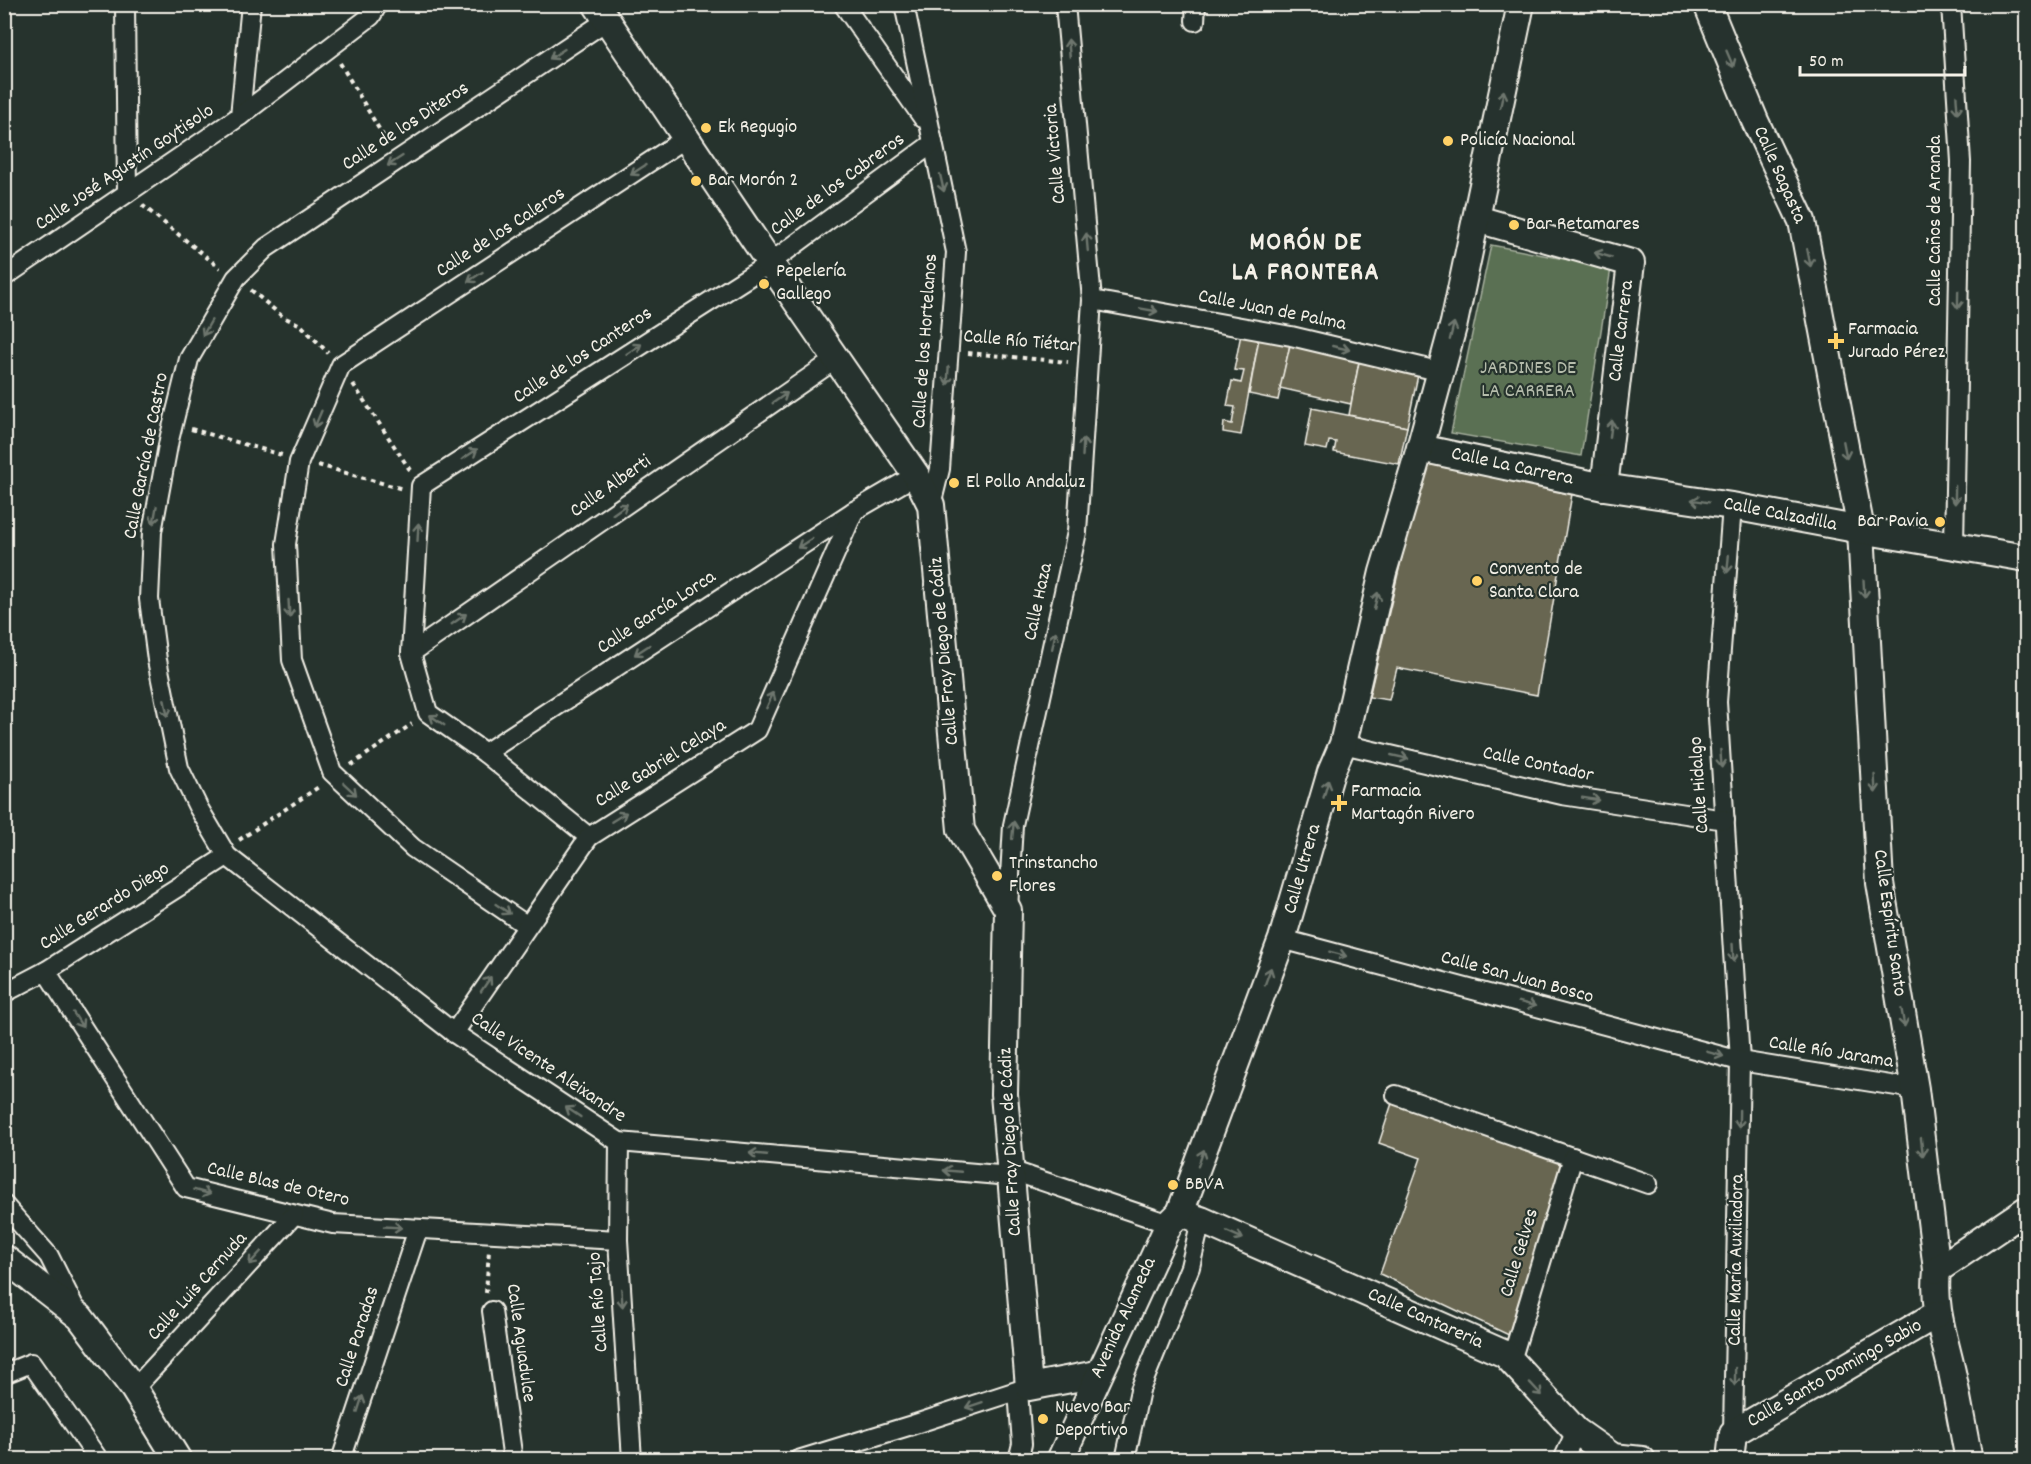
<svg xmlns="http://www.w3.org/2000/svg" width="2031" height="1464" font-family="Dekko,sans-serif">
<style>
.green{fill:#5a6f53;stroke:#a7b09e;stroke-width:1.5}
.building{fill:#676651;stroke:#f4f1e8;stroke-width:1.5}
.lines{fill:none;stroke-linecap:round;stroke-linejoin:round}
.street-casing{stroke:#f4f1e8;stroke-width:22}
.secondary-casing{stroke:#f4f1e8;stroke-width:30}
.path{stroke:#f4f1e8;stroke-width:4;stroke-dasharray:4.5 4.5;stroke-linecap:butt}
.street{stroke:#26332d;stroke-width:18}
.secondary{stroke:#26332d;stroke-width:26}
.oneway{stroke:#6e766e}
.poi-dot{fill:#ffd166;stroke:#26332d;stroke-width:2}
.labels{text-anchor:middle;dominant-baseline:central;stroke-width:4.5;stroke-linejoin:round;paint-order:stroke}
.street-label{font-size:20px;fill:#f4f1e8;stroke:#26332d}
.poi-label{font-size:20px;fill:#f4f1e8;stroke:#26332d;text-anchor:start}
.park-label{font-size:20px;fill:#b6bdac;stroke:#26332d}
.district-label{font-size:26px;font-weight:bold;letter-spacing:1.5px;fill:#f4f1e8;stroke:#26332d}
</style>
<rect width="100%" height="100%" fill="#26332d"/>
<filter id="ink" filterUnits="userSpaceOnUse"><feTurbulence type="fractalNoise" baseFrequency=".0167" numOctaves="2"/><feDisplacementMap in="SourceGraphic" scale="12" xChannelSelector="R" yChannelSelector="G"/><feConvolveMatrix kernelMatrix="1 2 1 2 8 2 1 2 1" color-interpolation-filters="sRGB"/></filter>
<g filter="url(#ink)">
<!-- green -->
<path class="green" d="M1491 245 1611 268 1581 456 1451 433Z"/>
<!-- building -->
<g class="building">
<path d="M1241 334 1259 338 1241 435 1223 432 1224 422 1232 424 1235 407 1227 406 1232 381 1241 383 1244 371 1234 370Z"/>
<path d="M1259 338 1290 345 1278 400 1249 394Z"/>
<path d="M1290 345 1359 362 1351 404 1280 388Z"/>
<path d="M1359 362 1418 375 1407 427 1349 415Z"/>
<path d="M1312 408 1407 427 1399 464 1334 452 1336 442 1329 441 1327 450 1305 446Z"/>
<path d="M1424 463 1572 494 1537 695 1397 668 1389 700 1369 697Z"/>
<path d="M1393 1100 1565 1160 1515 1338 1380 1274 1421 1158 1379 1143Z"/>
</g>
<g class="lines">
<!-- street casing -->
<g class="street-casing">
<g id="street">
<path d="M125 4 127 193"/>
<path d="M843 4 923 118"/>
<path d="M904 4 956 252 940 469 931 505"/>
<path d="M1951 4 1961 162 1954 545"/>
<path d="M606 21 266 248 236 278 189 359 169 440 152 532 149 599 157 660 179 768 198 807 227 856 454 1033 619 1142 1010 1176"/>
<path d="M1195 21 1196 4"/>
<path d="M240 116 251 4"/>
<path d="M4 277 240 116 371 16 378 4"/>
<path d="M1092 300 1291 336 1442 372"/>
<path d="M1732 506 1717 702 1740 1061 1733 1433"/>
<path d="M411 653 836 359"/>
<path d="M1343 744 1562 795 1725 820"/>
<path d="M485 753 854 511 916 475"/>
<path d="M589 837 485 753 428 713 411 653 421 486 770 263 933 143"/>
<path d="M1008 909 1013 825 1077 532 1092 300 1065 4"/>
<path d="M526 925 413 848 332 772 292 660 286 544 299 462 341 365 686 138"/>
<path d="M1282 939 1740 1061 1915 1089"/>
<path d="M46 971 186 1188 333 1224 618 1240"/>
<path d="M4 993 46 971 227 856"/>
<path d="M454 1033 589 837 757 730 854 511"/>
<path d="M1396 1095 1648 1184"/>
<path d="M619 1142 618 1240 632 1460"/>
<path d="M1010 1170 1169 1224"/>
<path d="M4 1205 49 1256 76 1310"/>
<path d="M492 1311 513 1460"/>
<path d="M1511 1361 1573 1157"/>
<path d="M4 1374 31 1363 99 1460"/>
<path d="M134 1389 294 1215"/>
<path d="M1018 1391 1022 1444 1018 1460"/>
<path d="M341 1460 418 1229"/>
<path d="M798 1460 912 1425 1029 1387"/>
<path d="M1125 1460 1140 1390 1190 1267 1201 1220"/>
<path d="M1563 1460 1576 1431"/>
</g>
</g>
<!-- secondary casing -->
<g class="secondary-casing">
<g id="secondary">
<path d="M596 4 770 263 916 475 931 505 961 830 1008 910 1004 1094 1029 1387 1097 1374"/>
<path d="M1707 4 1755 121 1802 221 1861 530 1880 883 1915 1089 1937 1270C1933 1308 1944 1336 1952 1372 1958 1401 1963 1430 1969 1460"/>
<path d="M1477 219 1631 263 1604 487"/>
<path d="M1420 448 1604 487 1732 506 1861 530 2026 558"/>
<path d="M1180 1213 1201 1220 1505 1354 1576 1431 1613 1457 1642 1460"/>
<path d="M4 1258 80 1317 134 1389 178 1460"/>
<path d="M1937 1270 2026 1210"/>
<path d="M1060 1460 1169 1224 1180 1213 1282 939 1331 772 1343 744 1383 572 1420 448 1454 323 1521 4"/>
<path d="M1730 1460 1733 1433 1937 1314"/>
</g>
</g>
<!-- path -->
<g class="path">
<path d="M340 63 388 144"/>
<path d="M142 205 220 268"/>
<path d="M251 290 283 317 301 325 328 353"/>
<path d="M968 353 1068 362"/>
<path d="M353 384 410 470"/>
<path d="M191 429 282 455"/>
<path d="M318 465 403 489"/>
<path d="M351 765 412 724"/>
<path d="M239 840 320 786"/>
<path d="M486 1293 489 1250"/>
</g>
<!-- street -->
<use href="#street" class="street"/>
<!-- secondary -->
<use href="#secondary" class="secondary"/>
</g>
<!-- one-way arrows -->
<defs><path id="oneway-shaft" d="M-6 0H5M1.5-3L5.5 0L1.5 3" fill="none" stroke-width="1.6" stroke-linecap="round" stroke-linejoin="round" transform="scale(1.5)"/></defs>
<g class="oneway">
<use href="#oneway-shaft" transform="translate(1069 48) rotate(-95)"/>
<use href="#oneway-shaft" transform="translate(557 54) rotate(147)"/>
<use href="#oneway-shaft" transform="translate(1730 59) rotate(67)"/>
<use href="#oneway-shaft" transform="translate(1502 99) rotate(-78)"/>
<use href="#oneway-shaft" transform="translate(1957 105) rotate(86)"/>
<use href="#oneway-shaft" transform="translate(395 161) rotate(147)"/>
<use href="#oneway-shaft" transform="translate(638 170) rotate(147)"/>
<use href="#oneway-shaft" transform="translate(942 183) rotate(77)"/>
<use href="#oneway-shaft" transform="translate(1087 242) rotate(-95)"/>
<use href="#oneway-shaft" transform="translate(1603 255) rotate(-164)"/>
<use href="#oneway-shaft" transform="translate(1809 258) rotate(79)"/>
<use href="#oneway-shaft" transform="translate(475 277) rotate(147)"/>
<use href="#oneway-shaft" transform="translate(1958 300) rotate(91)"/>
<use href="#oneway-shaft" transform="translate(1149 310) rotate(10)"/>
<use href="#oneway-shaft" transform="translate(207 328) rotate(120)"/>
<use href="#oneway-shaft" transform="translate(1452 331) rotate(-76)"/>
<use href="#oneway-shaft" transform="translate(1341 348) rotate(13)"/>
<use href="#oneway-shaft" transform="translate(634 349) rotate(-33)"/>
<use href="#oneway-shaft" transform="translate(948 376) rotate(94)"/>
<use href="#oneway-shaft" transform="translate(780 398) rotate(-35)"/>
<use href="#oneway-shaft" transform="translate(318 419) rotate(113)"/>
<use href="#oneway-shaft" transform="translate(1611 429) rotate(-83)"/>
<use href="#oneway-shaft" transform="translate(1083 447) rotate(-87)"/>
<use href="#oneway-shaft" transform="translate(1845 450) rotate(79)"/>
<use href="#oneway-shaft" transform="translate(470 454) rotate(-33)"/>
<use href="#oneway-shaft" transform="translate(1955 495) rotate(91)"/>
<use href="#oneway-shaft" transform="translate(1700 501) rotate(-171)"/>
<use href="#oneway-shaft" transform="translate(620 509) rotate(-35)"/>
<use href="#oneway-shaft" transform="translate(155 515) rotate(100)"/>
<use href="#oneway-shaft" transform="translate(418 532) rotate(-87)"/>
<use href="#oneway-shaft" transform="translate(805 543) rotate(147)"/>
<use href="#oneway-shaft" transform="translate(1728 564) rotate(95)"/>
<use href="#oneway-shaft" transform="translate(1864 589) rotate(87)"/>
<use href="#oneway-shaft" transform="translate(1376 601) rotate(-77)"/>
<use href="#oneway-shaft" transform="translate(289 609) rotate(87)"/>
<use href="#oneway-shaft" transform="translate(459 619) rotate(-35)"/>
<use href="#oneway-shaft" transform="translate(1054 640) rotate(-78)"/>
<use href="#oneway-shaft" transform="translate(642 650) rotate(147)"/>
<use href="#oneway-shaft" transform="translate(770 700) rotate(-66)"/>
<use href="#oneway-shaft" transform="translate(166 708) rotate(79)"/>
<use href="#oneway-shaft" transform="translate(437 720) rotate(-145)"/>
<use href="#oneway-shaft" transform="translate(1400 757) rotate(13)"/>
<use href="#oneway-shaft" transform="translate(1721 759) rotate(86)"/>
<use href="#oneway-shaft" transform="translate(1875 784) rotate(87)"/>
<use href="#oneway-shaft" transform="translate(350 789) rotate(43)"/>
<use href="#oneway-shaft" transform="translate(1326 789) rotate(-74)"/>
<use href="#oneway-shaft" transform="translate(1591 799) rotate(9)"/>
<use href="#oneway-shaft" transform="translate(619 817) rotate(-32)"/>
<use href="#oneway-shaft" transform="translate(1013 830) rotate(-84)"/>
<use href="#oneway-shaft" transform="translate(503 909) rotate(34)"/>
<use href="#oneway-shaft" transform="translate(1733 953) rotate(87)"/>
<use href="#oneway-shaft" transform="translate(1338 954) rotate(15)"/>
<use href="#oneway-shaft" transform="translate(1268 976) rotate(-70)"/>
<use href="#oneway-shaft" transform="translate(486 984) rotate(-56)"/>
<use href="#oneway-shaft" transform="translate(1527 1004) rotate(15)"/>
<use href="#oneway-shaft" transform="translate(1903 1018) rotate(80)"/>
<use href="#oneway-shaft" transform="translate(78 1020) rotate(57)"/>
<use href="#oneway-shaft" transform="translate(1715 1054) rotate(15)"/>
<use href="#oneway-shaft" transform="translate(573 1112) rotate(-146)"/>
<use href="#oneway-shaft" transform="translate(1739 1119) rotate(91)"/>
<use href="#oneway-shaft" transform="translate(1922 1147) rotate(83)"/>
<use href="#oneway-shaft" transform="translate(758 1154) rotate(-175)"/>
<use href="#oneway-shaft" transform="translate(1201 1158) rotate(-70)"/>
<use href="#oneway-shaft" transform="translate(952 1171) rotate(-175)"/>
<use href="#oneway-shaft" transform="translate(202 1192) rotate(15)"/>
<use href="#oneway-shaft" transform="translate(393 1227) rotate(3)"/>
<use href="#oneway-shaft" transform="translate(1235 1235) rotate(24)"/>
<use href="#oneway-shaft" transform="translate(255 1258) rotate(132)"/>
<use href="#oneway-shaft" transform="translate(622 1298) rotate(86)"/>
<use href="#oneway-shaft" transform="translate(1735 1377) rotate(91)"/>
<use href="#oneway-shaft" transform="translate(1536 1389) rotate(47)"/>
<use href="#oneway-shaft" transform="translate(360 1404) rotate(-72)"/>
<use href="#oneway-shaft" transform="translate(974 1405) rotate(162)"/>
</g>
</g>
<!-- markers -->
<g class="poi-dot">
<circle cx="706" cy="128" r="6"/>
<circle cx="1448" cy="141" r="6"/>
<circle cx="696" cy="181" r="6"/>
<circle cx="1514" cy="225" r="6"/>
<circle cx="764" cy="284" r="6"/>
<path d="M1833 332h6v6h6v6h-6v6h-6v-6h-6v-6h6z"/>
<circle cx="954" cy="483" r="6"/>
<circle cx="1940" cy="522" r="6"/>
<circle cx="1477" cy="581" r="6"/>
<path d="M1336 794h6v6h6v6h-6v6h-6v-6h-6v-6h6z"/>
<circle cx="997" cy="876" r="6"/>
<circle cx="1173" cy="1185" r="6"/>
<circle cx="1043" cy="1419" r="6"/>
</g>
<g class="labels">
<!-- street labels -->
<g class="street-label">
<text transform="translate(406 127) rotate(-33)">Calle de los Diteros</text>
<text transform="translate(1056 154) rotate(-95)">Calle Victoria</text>
<text transform="translate(125 168) rotate(-34)">Calle José Agustín Goytisolo</text>
<text transform="translate(1779 175) rotate(66)">Calle Sagasta</text>
<text transform="translate(838 185) rotate(-36)">Calle de los Cabreros</text>
<text transform="translate(1936 221) rotate(-90)">Calle Caños de Aranda</text>
<text transform="translate(501 233) rotate(-33)">Calle de los Caleros</text>
<text transform="translate(1272 311) rotate(11)">Calle Juan de Palma</text>
<text transform="translate(1622 331) rotate(-83)">Calle Carrera</text>
<text transform="translate(926 341) rotate(-86)">Calle de los Hortelanos</text>
<text transform="translate(1020 342) rotate(5)">Calle Río Tiétar</text>
<text transform="translate(583 356) rotate(-33)">Calle de los Canteros</text>
<text transform="translate(147 456) rotate(-79)">Calle García de Castro</text>
<text transform="translate(1512 467) rotate(12)">Calle La Carrera</text>
<text transform="translate(611 487) rotate(-35)">Calle Alberti</text>
<text transform="translate(1780 515) rotate(11)">Calle Calzadilla</text>
<text transform="translate(1039 602) rotate(-78)">Calle Haza</text>
<text transform="translate(657 613) rotate(-33)">Calle García Lorca</text>
<text transform="translate(945 651) rotate(-95)">Calle Fray Diego de Cádiz</text>
<text transform="translate(661 764) rotate(-32)">Calle Gabriel Celaya</text>
<text transform="translate(1538 765) rotate(12)">Calle Contador</text>
<text transform="translate(1700 785) rotate(-94)">Calle Hidalgo</text>
<text transform="translate(1303 869) rotate(-74)">Calle Utrera</text>
<text transform="translate(105 907) rotate(-32)">Calle Gerardo Diego</text>
<text transform="translate(1889 923) rotate(82)">Calle Espíritu Santo</text>
<text transform="translate(1517 978) rotate(15)">Calle San Juan Bosco</text>
<text transform="translate(1831 1053) rotate(9)">Calle Río Jarama</text>
<text transform="translate(548 1068) rotate(34)">Calle Vicente Aleixandre</text>
<text transform="translate(1011 1142) rotate(-93)">Calle Fray Diego de Cádiz</text>
<text transform="translate(278 1185) rotate(13)">Calle Blas de Otero</text>
<text transform="translate(1520 1253) rotate(-73)">Calle Gelves</text>
<text transform="translate(1737 1260) rotate(-89)">Calle María Auxiliadora</text>
<text transform="translate(198 1287) rotate(-48)">Calle Luis Cernuda</text>
<text transform="translate(599 1302) rotate(-94)">Calle Río Tajo</text>
<text transform="translate(1124 1318) rotate(-65)">Avenida Alameda</text>
<text transform="translate(1425 1319) rotate(24)">Calle Cantareria</text>
<text transform="translate(358 1337) rotate(-72)">Calle Paradas</text>
<text transform="translate(520 1343) rotate(82)">Calle Aguadulce</text>
<text transform="translate(1835 1374) rotate(-30)">Calle Santo Domingo Sabio</text>
</g>
<!-- poi labels -->
<g class="poi-label">
<text x="718" y="128">Ek Regugio</text>
<text x="1460" y="141">Policía Nacional</text>
<text x="708" y="181">Bar Morón 2</text>
<text x="1526" y="225">Bar Retamares</text>
<text x="776" y="272">Pepelería<tspan x="776" dy="23">Gallego</tspan></text>
<text x="1848" y="330">Farmacia<tspan x="1848" dy="23">Jurado Pérez</tspan></text>
<text x="966" y="483">El Pollo Andaluz</text>
<text x="1928" y="522" text-anchor="end">Bar Pavia</text>
<text x="1489" y="570">Convento de<tspan x="1489" dy="23">Santa Clara</tspan></text>
<text x="1351" y="792">Farmacia<tspan x="1351" dy="23">Martagón Rivero</tspan></text>
<text x="1009" y="864">Trinstancho<tspan x="1009" dy="23">Flores</tspan></text>
<text x="1185" y="1185">BBVA</text>
<text x="1055" y="1408">Nuevo Bar<tspan x="1055" dy="23">Deportivo</tspan></text>
</g>
<!-- park labels -->
<g class="park-label">
<text x="1528" y="369">JARDINES DE<tspan x="1528" dy="23">LA CARRERA</tspan></text>
</g>
<!-- district labels -->
<g class="district-label">
<text x="1306" y="243">MORÓN DE<tspan x="1306" dy="30">LA FRONTERA</tspan></text>
</g>
</g>
<!-- margin -->
<rect width="2031" height="1464" fill="none" stroke="#26332d" stroke-width="24"/>
<rect x="12" y="12" width="2007" height="1440" fill="none" stroke="#f4f1e8" stroke-width="2" filter="url(#ink)"/>
<!-- scale -->
<path d="M1800 66v9h165v-9" fill="none" stroke="#f4f1e8" stroke-width="3"/>
<text x="1809" y="66" font-size="18" fill="#f4f1e8" stroke="#26332d" stroke-width="4.5" paint-order="stroke">50 m</text>
</svg>
